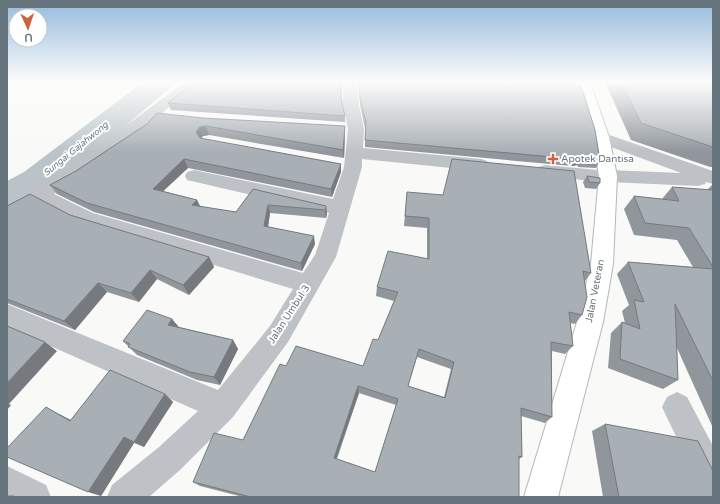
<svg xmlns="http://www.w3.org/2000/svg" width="720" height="504" font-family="'Varela Round',sans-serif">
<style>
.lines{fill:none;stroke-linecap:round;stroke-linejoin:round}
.river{fill:#bac4c8;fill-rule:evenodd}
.secondary-casing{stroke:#b3b8bc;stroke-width:2}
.minor{fill:#bec2c6;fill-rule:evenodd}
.tertiary{fill:#bec2c6;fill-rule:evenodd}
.secondary{fill:#fff;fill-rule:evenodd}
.wall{fill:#90969c;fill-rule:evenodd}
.shaded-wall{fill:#767a7f}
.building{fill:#a8afb5;stroke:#767a7f;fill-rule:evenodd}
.poi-dot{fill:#d0633f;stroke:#fff;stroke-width:1.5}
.labels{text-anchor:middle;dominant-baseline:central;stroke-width:4;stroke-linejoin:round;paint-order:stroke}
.far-water-label{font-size:9px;font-style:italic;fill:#67787f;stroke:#fff}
.poi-label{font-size:10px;fill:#66747e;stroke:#fff;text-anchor:start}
.street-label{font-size:10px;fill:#66747e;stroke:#fff}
</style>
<rect width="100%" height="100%" fill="#f9f9f7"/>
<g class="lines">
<!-- river -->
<path class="river" d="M143 82H174L170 88 50 190 20 207 7 211V181L24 172Z"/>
<!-- secondary casing -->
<g class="secondary-casing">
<path id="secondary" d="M576 82H590L609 137 617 176 613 264 603 322 558 497H524L577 322 591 264 599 176 593 137Z"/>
</g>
<!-- minor -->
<g class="minor">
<path d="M185 82H201L81 177 54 194 93 213 303 273 315 255 329 213 187 180 185 176 187 172 194 170 333 199 344 167 348 129 343 105V82H357L359 105 364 129 363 148 481 159 487 161 490 165 487 169 481 171 362 159V167L336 257 288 342 233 417 181 469 149 497H107L112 485 159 447 198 411 7 327V304L218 390 270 326 293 289 79 224 39 203 14 218 7 220V204L67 169Z"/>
<path d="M545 165 608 171 615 173 617 177 615 181 608 183 539 175 536 171 539 167Z"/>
<path d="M677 392 687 397 713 446V496L702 491 662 407 667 397Z"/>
<path d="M7 466 46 485 51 497H7Z"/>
</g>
<!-- tertiary -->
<path class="tertiary" d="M601 132 713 171V184L706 182 705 184 698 186 608 182 601 180 599 176 601 172 608 170 681 173 595 141 593 137 595 133Z"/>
<!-- secondary -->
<use href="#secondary" class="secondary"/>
</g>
<!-- wall -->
<g class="wall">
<path d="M194 82H342V100L345 116V122L171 110 168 103Z"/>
<path d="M358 82H580L600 161 596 168 578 167 577 165 572 166 365 147V128L360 105Z"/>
<path d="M605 82H713V167H710L631 140Z"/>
<path d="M203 118 345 126V134L344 158 209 135 203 136 201 138 341 172 332 197 188 168 163 191 197 200 200 207 236 212 253 189 326 206 327 214 326 218 270 213 268 227 315 244 302 271 94 212 57 194 50 185Z"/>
<path d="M587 176 600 183 596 189 585 188 583 182Z"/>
<path d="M712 185H713V428L677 348 678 380 663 389 608 368 611 333 622 322 625 323 622 311 629 305 617 274 628 262 693 267 677 240 634 235 624 209 634 196 662 199 672 187 707 190Z"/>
<path d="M407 192 591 273 585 281 582 315 575 324 570 323 573 346 565 354 552 351V417L545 423 521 416 522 457 519 459V497H243L200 486 193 482 243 440 286 366H363L378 340 394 301 376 296 377 287 427 259V228L404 226ZM417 357 451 369 444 397 408 386ZM359 393 396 405 375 472 337 459Z"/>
<path d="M7 206 70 215 209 257 214 267 189 295 157 279 139 302 107 292 75 330 7 303Z"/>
<path d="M172 319 179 327 233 340 238 349 220 385 197 380 137 355 123 341Z"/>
<path d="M165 394 173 402 144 447 134 443 101 496 59 414 71 420Z"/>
<path d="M605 424 713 497H603L592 431Z"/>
</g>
<!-- shaded-wall -->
<g class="shaded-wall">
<path d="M206 126 209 135 203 136 200 140 196 132 200 127Z"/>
<path d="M345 126V134L344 158 343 150Z"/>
<path d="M581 158 577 165 572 166 575 159Z"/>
<path d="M184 159 188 168 157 197 153 189Z"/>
<path d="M341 164V172L332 197 331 189Z"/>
<path d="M197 200 201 208 192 205Z"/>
<path d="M268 205 270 213 267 234 264 226Z"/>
<path d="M326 206 327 214 326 218 325 210Z"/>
<path d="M314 236 315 244 302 271 301 263Z"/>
<path d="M209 257 214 267 189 295 183 285Z"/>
<path d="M150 270 157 279 139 302 131 293Z"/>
<path d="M98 283 107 292 75 330 64 321Z"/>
<path d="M172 319 179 328 168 325Z"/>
<path d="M233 340 238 349 220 385 214 377Z"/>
<path d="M45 342 57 351 9 404 11 405 7 410V383Z"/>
<path d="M358 386 359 393 335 462 334 458Z"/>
<path d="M165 394 173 402 144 447 134 442Z"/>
<path d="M46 407 59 414 83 427 70 421Z"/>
<path d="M124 437 134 443 101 496 88 492Z"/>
</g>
<!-- building -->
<g class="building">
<path d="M194 82H341V98L345 116 168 103Z"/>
<path d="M359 82H580L595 130 600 161 581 160V158L575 159 365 140 366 122 360 98Z"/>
<path d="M621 82H713V147L641 123Z"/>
<path d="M157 113 203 118 345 126 343 150 206 126 200 127 196 132 200 138 341 164 331 189 184 159 153 189 197 200 192 205 236 212 253 189 326 206 325 210 268 205 264 226 314 236 301 263 87 203 50 185 76 171 147 124Z"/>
<path d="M452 159 574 171 591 273 583 271 587 297 582 315 569 312 573 346 551 342 552 417 521 408 522 457 519 456V497H251L193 482 214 433 243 440 280 364 286 366 296 346 363 366 373 339 378 340 398 292 377 287 388 251 429 259V218L405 216 407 192 443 195ZM419 349 454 362 445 398 408 386ZM358 386 398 399 375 472 334 458Z"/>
<path d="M587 176 600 178V183L589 182Z"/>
<path d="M672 187 713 190V267L689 228 645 223 634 196 679 201Z"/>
<path d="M30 194 70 215 209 257 183 285 150 270 131 293 98 283 64 321 7 299V206Z"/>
<path d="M628 262 713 269V381L675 304 678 380 620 359 622 322 640 329 634 300 644 302Z"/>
<path d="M147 310 172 319 168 325 233 340 214 377 190 372 128 347 130 344 123 341Z"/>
<path d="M7 326 45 342 7 383Z"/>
<path d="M110 370 165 394 134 442 124 437 88 492 7 457V448L46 407 70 421Z"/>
<path d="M605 424 698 441 713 471V497H619Z"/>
<path d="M7 496H14L16 497H7Z"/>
</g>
<!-- sky -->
<linearGradient id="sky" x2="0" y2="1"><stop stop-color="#95badb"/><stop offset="0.54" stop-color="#fcfcfb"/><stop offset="1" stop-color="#fcfcfb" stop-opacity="0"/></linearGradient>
<rect width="720" height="152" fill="url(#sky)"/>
<!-- markers -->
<path class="poi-dot" d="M551 153h4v4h4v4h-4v4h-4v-4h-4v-4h4z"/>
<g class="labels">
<!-- far-water labels -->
<g class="far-water-label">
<text transform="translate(76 149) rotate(-39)">Sungai Gajahwong</text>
</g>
<!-- poi labels -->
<g class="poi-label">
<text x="561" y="159">Apotek Dantisa</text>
</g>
<!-- street labels -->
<g class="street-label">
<text transform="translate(595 291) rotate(-79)">Jalan Veteran</text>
<text transform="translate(289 314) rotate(-57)">Jalan Umbul 3</text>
</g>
</g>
<!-- border -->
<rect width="720" height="504" fill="none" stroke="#66747e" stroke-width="16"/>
<!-- north arrow -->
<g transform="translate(28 28) rotate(177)"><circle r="19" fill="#ffffff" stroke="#c2c7cb"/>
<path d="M0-3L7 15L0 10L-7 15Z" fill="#d0633f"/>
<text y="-6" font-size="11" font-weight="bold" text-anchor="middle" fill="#66747e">U</text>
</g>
</svg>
